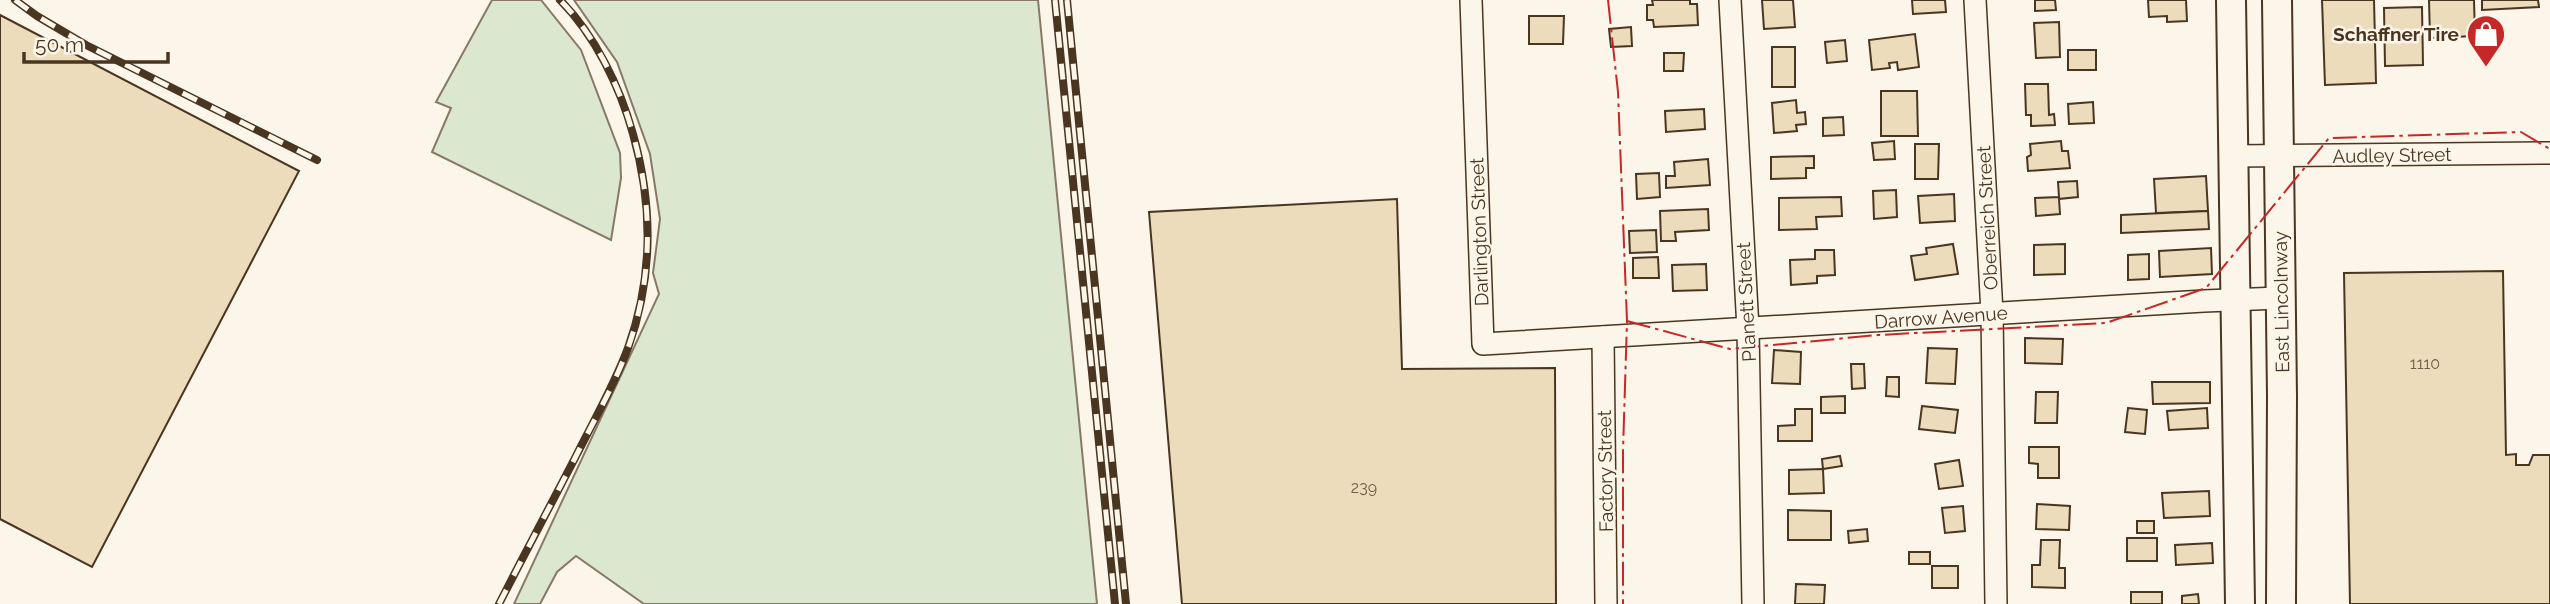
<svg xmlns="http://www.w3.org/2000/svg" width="2550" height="604" font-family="Raleway,sans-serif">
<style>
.green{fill:#dce7d0;stroke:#887966;stroke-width:2}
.building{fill:#ecdcbc;stroke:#4a3520;stroke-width:2}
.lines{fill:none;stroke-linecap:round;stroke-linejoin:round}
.minor-casing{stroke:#4a3520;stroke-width:24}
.major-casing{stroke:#4a3520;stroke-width:32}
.minor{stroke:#fbf6e9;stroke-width:21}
.major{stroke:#fbf6e9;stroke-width:28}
.rail-casing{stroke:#4a3520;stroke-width:8}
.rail{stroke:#fbf6e9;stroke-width:5;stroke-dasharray:16;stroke-linecap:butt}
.power{stroke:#c62828;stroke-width:2;stroke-dasharray:24 5 3.5 5;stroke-linecap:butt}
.labels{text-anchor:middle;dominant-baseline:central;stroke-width:5;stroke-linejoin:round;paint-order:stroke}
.number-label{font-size:16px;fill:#725f47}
.poi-label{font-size:19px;font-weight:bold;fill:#4a3520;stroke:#fbf6e9;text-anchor:end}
.street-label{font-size:19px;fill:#4a3520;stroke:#fbf6e9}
</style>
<rect width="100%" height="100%" fill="#fbf6e9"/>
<!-- green -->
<g class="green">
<path d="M492 0H541L581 50 620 153 621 178 611 240 432 152 451 108 436 102Z"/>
<path d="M574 0H1038L1097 604H644L576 556 557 572 540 604H514L659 294 653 273 660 219 650 154 617 62Z"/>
</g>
<!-- building -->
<g class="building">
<path d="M1652 0H1690V4H1697L1698 25 1654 27 1653 20H1647V5H1653Z"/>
<path d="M1762 0H1793L1795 27 1764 29Z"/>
<path d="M1912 0H1945L1946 12 1913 14Z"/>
<path d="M2035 0H2055L2056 10 2035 11Z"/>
<path d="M2148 0H2186L2187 21 2167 22V16L2149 17Z"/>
<path d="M2322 0H2374L2376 83 2325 85Z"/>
<path d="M2429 0H2474L2475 36 2430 38Z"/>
<path d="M2482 0H2538L2539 7 2482 10Z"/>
<path d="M2422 7 2423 65 2385 66 2384 8Z"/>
<path d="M0 15 299 171 92 567 0 519Z"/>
<path d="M1529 16H1564L1563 44H1529Z"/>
<path d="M2059 22 2060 57 2036 58 2034 23Z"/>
<path d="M1631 27 1632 46 1611 47 1609 29Z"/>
<path d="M1915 34 1919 67 1898 70 1897 62 1889 63 1890 68 1872 70 1869 40Z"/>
<path d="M1845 40 1847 61 1827 63 1825 42Z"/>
<rect x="1772" y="47" width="23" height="40"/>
<rect x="2068" y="50" width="28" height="20"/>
<path d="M1664 53H1684L1683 71H1664Z"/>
<path d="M2025 84H2048L2049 115 2054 114 2055 125 2031 126V115H2026Z"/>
<path d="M1881 91H1917L1918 136H1881Z"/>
<path d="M1796 100 1797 113 1805 112 1806 124 1796 125 1797 131 1774 133 1772 103Z"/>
<path d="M2093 102 2094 123 2069 124 2068 104Z"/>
<path d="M1704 109 1705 129 1666 132 1665 111Z"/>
<path d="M1843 117 1844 135 1823 136V118Z"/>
<path d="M1894 141 1895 159 1874 160 1872 143Z"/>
<path d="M2061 141 2062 151H2068L2070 168 2028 171 2027 157 2031 155 2030 144Z"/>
<path d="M1915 144H1939L1938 179H1915Z"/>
<path d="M1814 156V168H1806V178L1771 179V157Z"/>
<path d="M1708 159 1710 185 1666 188V176H1675L1674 162Z"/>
<path d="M1659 173 1660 197 1637 199 1636 174Z"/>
<path d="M2206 176 2208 211 2156 213 2154 179Z"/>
<path d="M2077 181 2078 197 2059 199 2060 214 2036 216 2035 198 2059 197 2058 182Z"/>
<path d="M1896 190 1897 217 1874 219 1873 191Z"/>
<path d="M1954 194 1955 221 1920 223 1918 196Z"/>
<path d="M1841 197 1842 216 1816 217 1817 229 1779 230V198Z"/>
<path d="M1397 199 1402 369 1555 368 1556 604H1182L1149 212Z"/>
<path d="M1708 209 1709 230 1675 232 1676 241H1661L1660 211Z"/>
<path d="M2208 211 2209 229 2121 233V215Z"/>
<path d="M1656 230 1657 252 1630 253 1629 231Z"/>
<path d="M1953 244 1958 274 1915 280 1911 256 1927 254 1926 248Z"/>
<path d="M2065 244V274L2034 275V245Z"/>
<path d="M2211 248 2212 274 2160 277 2159 251Z"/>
<path d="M1815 250H1834L1835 275 1817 276V283L1791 285 1790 260 1815 259Z"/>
<path d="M2149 254V279L2128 280V255Z"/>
<path d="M1658 257 1659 278H1633V258Z"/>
<path d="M1706 264 1707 290 1673 291 1672 265Z"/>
<path d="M2503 271 2506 455 2516 454V465H2529L2533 455H2550V604H2350L2344 273Z"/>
<path d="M2025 338 2063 339 2062 364 2025 363Z"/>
<path d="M1928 348 1957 349 1955 384 1926 383Z"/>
<path d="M1774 350 1801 352 1800 384 1772 383Z"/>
<path d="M1851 364H1864L1865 388 1852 389Z"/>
<path d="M1887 377H1899V397L1886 396Z"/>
<path d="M2152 382H2210V403L2153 404Z"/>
<path d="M2036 392H2058L2057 423H2035Z"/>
<path d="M1845 396V413H1821V397Z"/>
<path d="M1922 406 1958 410 1955 433 1919 429Z"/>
<path d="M2128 408 2147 410 2145 434 2125 432Z"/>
<path d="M2207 408 2208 428 2169 430 2167 411Z"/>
<path d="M1795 409H1812V441H1778V426L1795 425Z"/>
<path d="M2029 447H2059V478H2038V464L2029 463Z"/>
<path d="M1840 456 1842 466 1823 469 1822 459Z"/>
<path d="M1959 460 1963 486 1939 489 1935 464Z"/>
<path d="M1823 469 1824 493 1789 494V470Z"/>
<path d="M2209 491 2210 516 2164 518 2162 493Z"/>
<path d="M2037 504 2070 506 2069 530 2036 529Z"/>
<path d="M1963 506 1965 531 1945 533 1942 508Z"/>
<path d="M1788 510 1831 511V540H1788Z"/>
<rect x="2137" y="521" width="17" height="12"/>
<path d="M1867 529 1868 541 1849 543 1848 531Z"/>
<rect x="2127" y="538" width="30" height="23"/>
<path d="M2041 540H2060L2059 568H2065V588L2032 587V565H2040Z"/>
<path d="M2212 543 2213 563 2176 565 2175 545Z"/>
<rect x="1909" y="552" width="21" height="12"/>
<rect x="1932" y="566" width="26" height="22"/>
<path d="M1796 584 1825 585 1824 604H1795Z"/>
<rect x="2131" y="592" width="31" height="12"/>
<path d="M2198 594 2199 604H2182V596Z"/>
</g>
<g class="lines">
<!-- minor casing -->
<g class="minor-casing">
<g id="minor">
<path d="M1471 0 1483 344 2204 301 2279 298"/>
<path d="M1730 0 1748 329 1753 604"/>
<path d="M1975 0 1992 313 1996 604"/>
<path d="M2234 156 2550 153"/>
<path d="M1603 337 1606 604"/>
</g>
</g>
<!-- major casing -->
<g class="major-casing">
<g id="major">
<path d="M2231 0 2240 604"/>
<path d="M2277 0 2282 396 2281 604"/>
</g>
</g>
<!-- minor -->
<use href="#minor" class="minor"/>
<!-- major -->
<use href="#major" class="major"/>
<!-- rail casing -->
<g class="rail-casing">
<g id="rail">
<path d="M15 0 37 16 86 45 317 160"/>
<path d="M1055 0 1115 604"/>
<path d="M1067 0 1126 604"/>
<path d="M499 604C524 555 550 506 575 458 593 422 614 386 628 348 653 278 653 205 633 134 620 87 595 35 560 0"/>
</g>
</g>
<!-- rail -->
<use href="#rail" class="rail"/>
<!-- power -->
<g class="power">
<path d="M1608 0 1618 92 1627 321 1623 451V604"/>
<path d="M1627 321 1730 349 1878 335 2106 323 2206 288 2329 138 2521 132 2550 149"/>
</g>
</g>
<!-- icons -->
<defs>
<g id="shop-pin" transform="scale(2.0125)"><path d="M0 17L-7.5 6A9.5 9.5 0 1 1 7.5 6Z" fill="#c62828" stroke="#fbf6e9"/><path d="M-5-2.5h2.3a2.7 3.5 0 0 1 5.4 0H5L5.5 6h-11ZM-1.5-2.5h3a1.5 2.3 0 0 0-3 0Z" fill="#fff"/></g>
</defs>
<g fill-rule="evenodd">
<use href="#shop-pin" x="2486" y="34"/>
</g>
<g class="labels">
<!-- number labels -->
<g class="number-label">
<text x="2425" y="363">1110</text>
<text x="1364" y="487">239</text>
</g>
<!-- poi labels -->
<g class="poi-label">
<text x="2459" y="34">Schaffner Tire</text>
</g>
<!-- street labels -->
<g class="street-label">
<text transform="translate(2392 155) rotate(-1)">Audley Street</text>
<text transform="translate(1987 218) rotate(-93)">Oberreich Street</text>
<text transform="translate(1479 232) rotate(-92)">Darlington Street</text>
<text transform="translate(1746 302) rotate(-93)">Planett Street</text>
<text transform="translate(2281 302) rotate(-91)">East Lincolnway</text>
<text transform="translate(1941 317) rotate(-4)">Darrow Avenue</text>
<text transform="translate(1605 471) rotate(-91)">Factory Street</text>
</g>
</g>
<!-- scale -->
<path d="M24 52v10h144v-10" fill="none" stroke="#4a3520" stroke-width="3.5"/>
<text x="35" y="52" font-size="21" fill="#4a3520" stroke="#fbf6e9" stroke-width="5" paint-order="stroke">50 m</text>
</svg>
